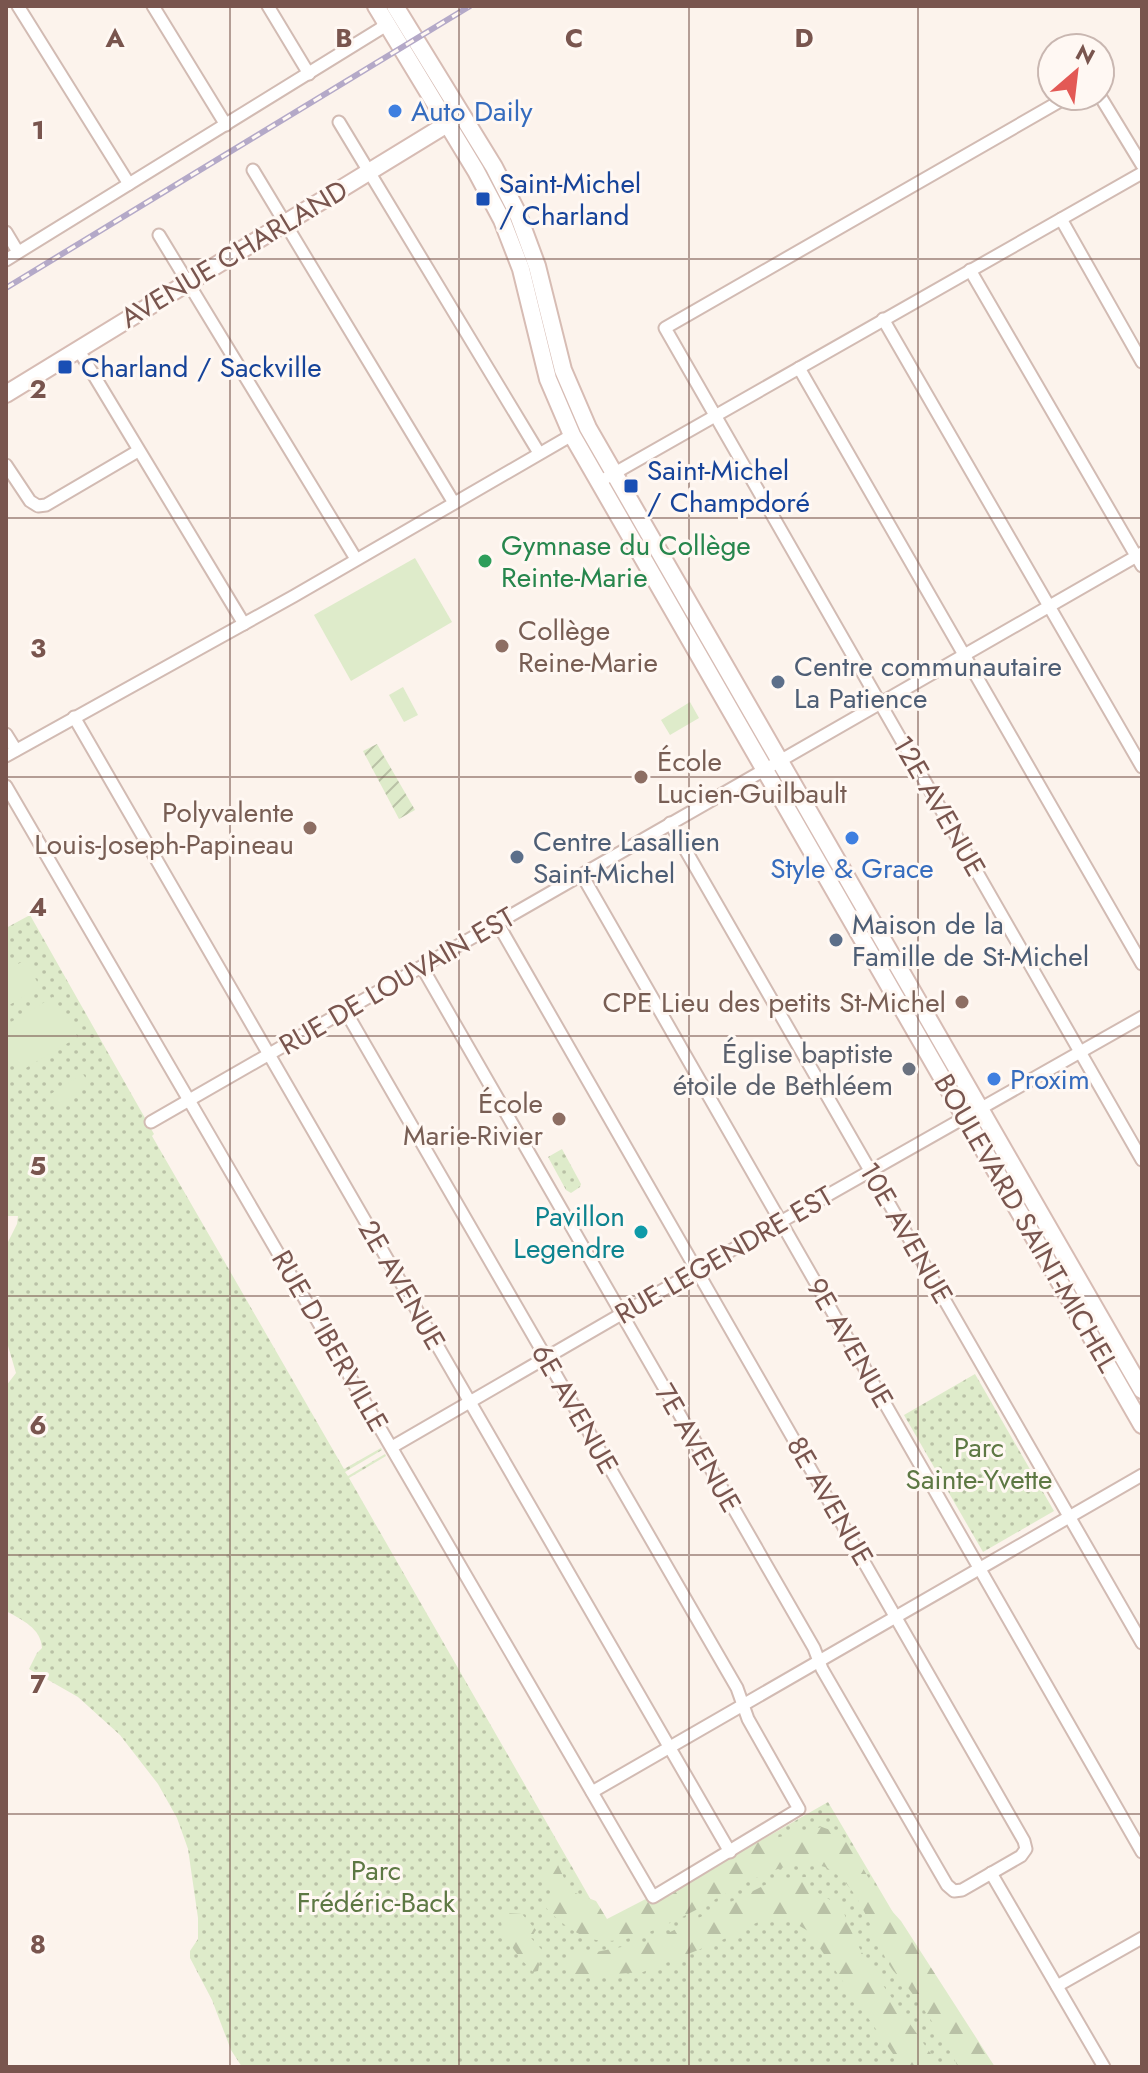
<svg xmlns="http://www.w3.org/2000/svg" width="1148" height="2073" font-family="Jost,sans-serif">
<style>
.grass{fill:url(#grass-dots)}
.forest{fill:url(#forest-firs)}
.garden{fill:url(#garden-furrows)}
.pitch{fill:#deebca}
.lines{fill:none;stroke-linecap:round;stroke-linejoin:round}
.street-casing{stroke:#d2bbb3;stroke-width:15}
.secondary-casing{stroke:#d7bcb4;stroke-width:20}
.street{stroke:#fff;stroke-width:11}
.secondary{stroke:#fff;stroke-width:16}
.rail-casing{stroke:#b4a9c8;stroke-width:6}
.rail{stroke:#fff8f3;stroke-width:3;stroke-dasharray:9;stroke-linecap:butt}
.grid{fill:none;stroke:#79554e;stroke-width:2;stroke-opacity:0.55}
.shop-dot{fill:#3f7fe0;stroke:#fff8f3;stroke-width:3}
.transit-dot{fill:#1a4fb4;stroke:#fff8f3;stroke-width:3}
.leisure-dot{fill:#2e9e5b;stroke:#fff8f3;stroke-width:3}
.education-dot{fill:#8d6e63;stroke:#fff8f3;stroke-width:3}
.service-dot{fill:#5c6f8a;stroke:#fff8f3;stroke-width:3}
.worship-dot{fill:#6b7280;stroke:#fff8f3;stroke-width:3}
.culture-dot{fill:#0f9aa8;stroke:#fff8f3;stroke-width:3}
.labels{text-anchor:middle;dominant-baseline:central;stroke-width:6;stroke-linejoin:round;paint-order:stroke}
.shop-label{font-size:28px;fill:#366cbe;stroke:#fff8f3;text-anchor:start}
.transit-label{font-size:28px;fill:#164399;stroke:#fff8f3;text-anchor:start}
.street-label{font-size:28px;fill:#79554e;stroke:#fff8f3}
.leisure-label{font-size:28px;fill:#27864d;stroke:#fff8f3;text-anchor:start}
.education-label{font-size:28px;fill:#785e54;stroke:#fff8f3;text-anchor:end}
.service-label{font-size:28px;fill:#4e5e75;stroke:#fff8f3;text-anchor:start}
.worship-label{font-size:28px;fill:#5b616d;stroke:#fff8f3;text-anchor:end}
.culture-label{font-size:28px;fill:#0d838f;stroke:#fff8f3;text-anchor:end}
.park-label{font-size:28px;fill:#5d7843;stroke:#fff8f3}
.grid-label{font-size:26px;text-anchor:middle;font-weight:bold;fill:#79554e;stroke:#fff8f3;stroke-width:6;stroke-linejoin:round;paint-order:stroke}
</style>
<defs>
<pattern id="grass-dots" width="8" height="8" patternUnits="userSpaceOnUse" patternTransform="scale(2)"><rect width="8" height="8" fill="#deebca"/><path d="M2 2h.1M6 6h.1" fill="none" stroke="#b9c1a6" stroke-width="1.8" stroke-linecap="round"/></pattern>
<pattern id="forest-firs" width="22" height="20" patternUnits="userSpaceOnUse" patternTransform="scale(2)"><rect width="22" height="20" fill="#deebca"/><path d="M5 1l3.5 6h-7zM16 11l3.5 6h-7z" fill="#b9c1a6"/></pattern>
<pattern id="garden-furrows" width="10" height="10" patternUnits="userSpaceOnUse" patternTransform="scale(2)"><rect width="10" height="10" fill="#deebca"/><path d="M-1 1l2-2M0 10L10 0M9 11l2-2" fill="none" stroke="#b9c1a6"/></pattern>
</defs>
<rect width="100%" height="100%" fill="#fcf3ec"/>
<!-- grass -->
<g class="grass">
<path d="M30 915 154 1134 152 1136 344 1469 381 1448 382 1450 345 1472 348 1476 385 1454 386 1456 349 1478 607 1928 828 1802 984 2067H242L231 2050 212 2000 190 1958V1951L198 1939V1918L188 1849 177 1818 158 1784 120 1735 78 1697 29 1669 37 1653 42 1648C41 1628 22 1620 6 1611V1386L16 1373 6 1339V1246L17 1224 18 1216H6V928Z"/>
<path d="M562 1149 581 1184 580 1187 571 1193 566 1190 548 1157Z"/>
<path d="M975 1374 1054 1511 983 1552 904 1415Z"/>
</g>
<!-- forest -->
<g class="forest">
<path d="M822 1827 841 1834 852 1849 880 1898 901 1921 995 2067H958C944 2038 925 2010 906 1985 901 1978 894 1973 890 1966 870 1933 864 1891 829 1869 815 1861 796 1864 781 1868 728 1884 650 1950 596 1940 576 1936 554 1918 542 1903L551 1893 550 1885 542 1878 545 1866 558 1865 570 1891 596 1901 607 1919 669 1887 740 1846Z"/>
<path d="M807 1877 809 1888 841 1906 856 1942 871 1968 940 2067H902L808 1931 788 1919H764L718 1942 643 1972 571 1977 565 1964 566 1957 573 1951 596 1952 652 1941 765 1885 784 1878Z"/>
<path d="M501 1913 522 1914 536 1930 531 1938 542 1950 538 1971 533 1972C519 1958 498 1933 501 1913Z"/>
</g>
<!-- garden -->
<path class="garden" d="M377 744 415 810 399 819 363 751Z"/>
<!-- pitch -->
<g class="pitch">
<path d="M415 558 452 622 351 681 314 615Z"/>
<path d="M403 687 418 715 404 722 389 695Z"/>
<path d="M690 702 699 718 670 735 661 720Z"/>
<path d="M25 960 40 987 6 1007V971Z"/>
<path d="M53 997 78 1037 19 1072 6 1051V1025Z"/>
<path d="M83 1074 90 1085 55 1106 49 1095Z"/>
</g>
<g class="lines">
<!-- street casing -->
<g class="street-casing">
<g id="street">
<path d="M18 6 129 184"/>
<path d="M153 6 226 125"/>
<path d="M268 6 309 74"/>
<path d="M1069 96 665 328 1142 1160"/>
<path d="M1100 96 1142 165"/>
<path d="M339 122 539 453"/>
<path d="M253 170 454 503"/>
<path d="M1061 219 1142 362"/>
<path d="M6 232 18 252"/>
<path d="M159 235 356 559"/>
<path d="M6 260 380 29 387 22"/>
<path d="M970 270 1142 566"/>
<path d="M883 319 1142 767"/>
<path d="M78 349 244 624"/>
<path d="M799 368 1142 964"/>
<path d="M6 465 30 501 38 506 46 505 138 451"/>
<path d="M599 482 1142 173"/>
<path d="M74 717 730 1852"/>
<path d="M6 734 16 750"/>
<path d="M6 756 294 596 572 435"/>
<path d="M6 786 653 1897 799 1809 748 1719 737 1688 346 1012"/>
<path d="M670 823 1142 1643"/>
<path d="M582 875 1142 1852"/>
<path d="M422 967 814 1648 822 1669 947 1885 954 1891 962 1890 1021 1856 1026 1849 1024 1841 498 924"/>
<path d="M151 1122 1142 553"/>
<path d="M392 1447 775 1225 1142 1017"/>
<path d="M592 1792 1142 1475"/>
<path d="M991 1873 1104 2067"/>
<path d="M1057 1986 1142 1938"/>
</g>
</g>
<!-- secondary casing -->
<g class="secondary-casing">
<g id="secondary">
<path d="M376 6 476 171 502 220 521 269 548 379 572 435 1142 1425"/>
<path d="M395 6 494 167 517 212 537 266 563 370 588 428 1142 1390"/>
<path d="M6 394 457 118"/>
</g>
</g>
<!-- street -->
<use href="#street" class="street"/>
<!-- secondary -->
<use href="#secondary" class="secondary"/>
<!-- rail casing -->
<g class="rail-casing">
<path id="rail" d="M6 288 470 6"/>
</g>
<!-- rail -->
<use href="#rail" class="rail"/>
</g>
<!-- grid -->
<path class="grid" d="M230 6V2067M459 6V2067M689 6V2067M918 6V2067M6 259H1142M6 518H1142M6 777H1142M6 1036H1142M6 1296H1142M6 1555H1142M6 1814H1142"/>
<!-- markers -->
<g class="shop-dot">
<circle cx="395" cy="111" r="8"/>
<circle cx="852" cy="838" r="8"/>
<circle cx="994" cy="1079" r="8"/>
</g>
<g class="transit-dot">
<rect x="475" y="191" width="16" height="16" rx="4"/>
<rect x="57" y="359" width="16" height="16" rx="4"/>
<rect x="623" y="478" width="16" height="16" rx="4"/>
</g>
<circle class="leisure-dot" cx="485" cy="561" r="8"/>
<g class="education-dot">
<circle cx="502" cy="646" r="8"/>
<circle cx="641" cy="777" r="8"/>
<circle cx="310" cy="828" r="8"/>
<circle cx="962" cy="1002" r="8"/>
<circle cx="559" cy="1119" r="8"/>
</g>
<g class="service-dot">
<circle cx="778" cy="682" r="8"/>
<circle cx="517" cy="857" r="8"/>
<circle cx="836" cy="940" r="8"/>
</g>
<circle class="worship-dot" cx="909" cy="1069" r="8"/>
<circle class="culture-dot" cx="641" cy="1232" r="8"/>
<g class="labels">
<!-- shop labels -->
<g class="shop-label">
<text x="411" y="111">Auto Daily</text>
<text x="852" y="868" text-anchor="middle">Style &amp; Grace</text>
<text x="1010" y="1079">Proxim</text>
</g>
<!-- transit labels -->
<g class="transit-label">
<text x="499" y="183">Saint-Michel<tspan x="499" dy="32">/ Charland</tspan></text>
<text x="81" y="367">Charland / Sackville</text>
<text x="647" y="470">Saint-Michel<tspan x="647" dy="32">/ Champdoré</tspan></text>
</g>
<!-- street labels -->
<g class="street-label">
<text transform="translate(234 254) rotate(-31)">AVENUE CHARLAND</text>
<text transform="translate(939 806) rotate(60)">12E AVENUE</text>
<text transform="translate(397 981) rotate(-30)">RUE DE LOUVAIN EST</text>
<text transform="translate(1026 1223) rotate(60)">BOULEVARD SAINT-MICHEL</text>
<text transform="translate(906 1233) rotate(60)">10E AVENUE</text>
<text transform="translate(724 1255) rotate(-30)">RUE LEGENDRE EST</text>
<text transform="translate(402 1285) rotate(60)">2E AVENUE</text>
<text transform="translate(330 1341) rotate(60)">RUE D'IBERVILLE</text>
<text transform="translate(850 1343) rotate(60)">9E AVENUE</text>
<text transform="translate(575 1409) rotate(60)">6E AVENUE</text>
<text transform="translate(698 1448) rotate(60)">7E AVENUE</text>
<text transform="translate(830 1501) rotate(60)">8E AVENUE</text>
</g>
<!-- leisure labels -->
<g class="leisure-label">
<text x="501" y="545">Gymnase du Collège<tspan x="501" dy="32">Reinte-Marie</tspan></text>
</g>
<!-- education labels -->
<g class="education-label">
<text x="518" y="630" text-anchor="start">Collège<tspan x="518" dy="32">Reine-Marie</tspan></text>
<text x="657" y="761" text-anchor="start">École<tspan x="657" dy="32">Lucien-Guilbault</tspan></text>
<text x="294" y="812">Polyvalente<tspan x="294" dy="32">Louis-Joseph-Papineau</tspan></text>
<text x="946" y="1002">CPE Lieu des petits St-Michel</text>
<text x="543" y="1103">École<tspan x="543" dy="32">Marie-Rivier</tspan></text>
</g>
<!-- service labels -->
<g class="service-label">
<text x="794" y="666">Centre communautaire<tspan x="794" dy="32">La Patience</tspan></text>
<text x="533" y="841">Centre Lasallien<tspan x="533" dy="32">Saint-Michel</tspan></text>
<text x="852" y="924">Maison de la<tspan x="852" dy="32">Famille de St-Michel</tspan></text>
</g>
<!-- worship labels -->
<g class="worship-label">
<text x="893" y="1053">Église baptiste<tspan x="893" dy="32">étoile de Bethléem</tspan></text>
</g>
<!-- culture labels -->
<g class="culture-label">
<text x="625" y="1216">Pavillon<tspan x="625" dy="32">Legendre</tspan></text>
</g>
<!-- park labels -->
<g class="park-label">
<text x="979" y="1447">Parc<tspan x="979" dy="32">Sainte-Yvette</tspan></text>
<text x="376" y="1870">Parc<tspan x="376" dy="32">Frédéric-Back</tspan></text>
</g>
</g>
<g class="grid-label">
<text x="115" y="47">A</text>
<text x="344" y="47">B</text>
<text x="574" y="47">C</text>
<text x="804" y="47">D</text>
<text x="38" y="139">1</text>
<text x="38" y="398">2</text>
<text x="38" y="657">3</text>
<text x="38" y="916">4</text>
<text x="38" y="1175">5</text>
<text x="38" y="1434">6</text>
<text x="38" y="1693">7</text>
<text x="38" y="1953">8</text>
</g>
<!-- border -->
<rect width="1148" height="2073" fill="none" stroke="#79554e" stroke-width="16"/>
<!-- north arrow -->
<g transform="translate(1076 72) rotate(28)"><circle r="38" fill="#fff8f3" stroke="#c9b7b1" stroke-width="2"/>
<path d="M0-6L14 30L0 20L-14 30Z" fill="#e35955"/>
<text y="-12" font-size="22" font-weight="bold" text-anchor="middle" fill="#79554e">N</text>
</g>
</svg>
